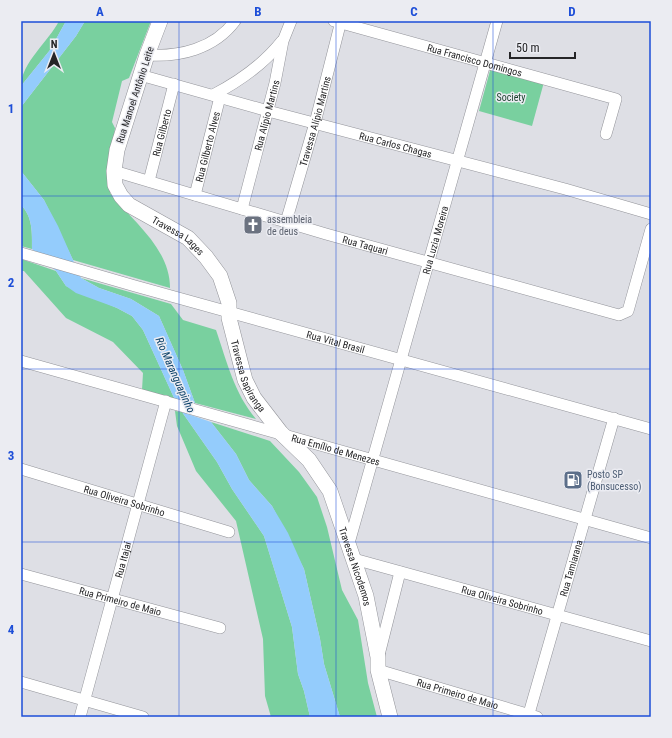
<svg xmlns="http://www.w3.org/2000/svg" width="672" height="738" font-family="'Roboto Condensed',sans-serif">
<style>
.green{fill:#79d09f}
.water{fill:#94ccfc}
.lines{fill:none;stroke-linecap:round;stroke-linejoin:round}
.minor-casing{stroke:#93949a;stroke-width:12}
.major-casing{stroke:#93949a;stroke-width:16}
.minor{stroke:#fff;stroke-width:11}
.major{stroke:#fff;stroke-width:15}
.grid{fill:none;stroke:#1d4ed8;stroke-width:1;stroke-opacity:0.55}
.labels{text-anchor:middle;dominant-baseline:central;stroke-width:3;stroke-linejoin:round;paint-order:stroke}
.street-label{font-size:10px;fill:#252527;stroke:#ebecf2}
.park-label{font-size:10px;fill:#183e2a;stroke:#ebecf2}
.worship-label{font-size:10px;fill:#5b616d;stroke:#ebecf2;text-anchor:start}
.service-label{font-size:10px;fill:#4e5e75;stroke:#ebecf2;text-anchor:start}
.water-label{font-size:11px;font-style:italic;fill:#0a4067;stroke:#ebecf2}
.neatline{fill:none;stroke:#1d4ed8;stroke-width:1.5}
.grid-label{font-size:13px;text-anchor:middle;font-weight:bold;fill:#1d4ed8}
</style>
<rect width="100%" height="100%" fill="#dedfe5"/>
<!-- green -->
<g class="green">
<path d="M59 21H66L50 50 21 86C21 63 49 41 59 21Z"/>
<path d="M85 21H151L129 78 122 81 112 122 115 128 111 164 110 193C133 222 170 248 170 288L73 260 44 200 21 171V107L76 36Z"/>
<path d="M491 67 544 82 532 126 479 111Z"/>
<path d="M21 205C33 217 32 233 32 249L21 246Z"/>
<path d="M21 259 56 271 66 286 117 308 132 316 143 330 175 400 142 390 143 373 113 342 66 318 24 271H21Z"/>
<path d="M81 278 171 304 183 320 216 330C227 362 234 393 256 419L195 403 183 370 159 316 131 299 99 288Z"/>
<path d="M175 411 182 412 217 462 232 489 264 536 292 627 298 674 304 691 310 717H271L265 696 263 639 236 521 196 471 177 426Z"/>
<path d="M211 422 270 441 299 472 317 497 327 527 342 590 358 620 368 683 377 717H340L324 664 320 639 304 569 272 506 249 480 236 454Z"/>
</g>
<!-- water -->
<g class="water">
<path d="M66 21H85L76 36 21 107V86L50 50Z"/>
<path d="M21 171 44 200 58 226 81 278 99 288 131 299 159 316 183 370 195 403 175 400 143 330 132 316 117 308 76 293 66 286 56 271 32 249C32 233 33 217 21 205Z"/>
<path d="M182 412 211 422 236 454 249 480 272 506 288 533 304 569 320 639 324 664 340 717H310L304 691 298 674 292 627 264 536 232 489 217 462Z"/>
</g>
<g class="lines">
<!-- minor casing -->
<g class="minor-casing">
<g id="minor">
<path id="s1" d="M334 21 616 99 606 134"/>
<path d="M147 55C180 57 214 49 235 21"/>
<path id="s2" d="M140 75 268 111 565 189 651 214"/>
<path d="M213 95C240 81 263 65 282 41"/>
<path id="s3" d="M114 171 326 234 619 315 628 311 651 229"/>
<path id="s4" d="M149 181 174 84"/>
<path id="s5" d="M195 195 220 97"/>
<path id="s6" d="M242 209 275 83 283 41 291 21"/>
<path id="s7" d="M286 222 315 123 341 21"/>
<path id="s8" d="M21 253 135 286 651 429"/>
<path id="s9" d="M21 361 651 538"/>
<path id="s10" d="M21 469 229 532"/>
<path id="s11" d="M349 543 497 21"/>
<path id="s12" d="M354 559 651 641"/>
<path id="s13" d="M21 574 220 628"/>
<path d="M379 655 400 572"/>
<path id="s14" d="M378 670 537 717"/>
<path d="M21 682 143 717"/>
<path id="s15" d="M80 717 166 401"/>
<path id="s16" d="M528 717 614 418"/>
</g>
</g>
<!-- major casing -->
<g class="major-casing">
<g id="major">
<path id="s17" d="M160 21 147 55 117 150 114 171 115 185 121 196 129 205 188 238 206 257 220 276 229 303V318L240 361 245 380 254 398 281 433 309 460 330 491 366 596 378 657V670L390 717"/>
</g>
</g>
<!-- minor -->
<use href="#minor" class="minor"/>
<!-- major -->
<use href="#major" class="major"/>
</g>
<!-- grid -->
<path class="grid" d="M179 21V717M336 21V717M493 21V717M21 196H651M21 369H651M21 542H651"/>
<!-- icons -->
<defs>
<g id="church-square" transform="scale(1)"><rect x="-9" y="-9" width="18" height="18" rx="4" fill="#6b7280" stroke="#ebecf2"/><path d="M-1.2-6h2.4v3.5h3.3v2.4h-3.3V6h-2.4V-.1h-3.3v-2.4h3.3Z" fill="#fff"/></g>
<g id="fuel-square" transform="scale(1)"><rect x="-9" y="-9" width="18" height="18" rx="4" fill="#5c6f8a" stroke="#ebecf2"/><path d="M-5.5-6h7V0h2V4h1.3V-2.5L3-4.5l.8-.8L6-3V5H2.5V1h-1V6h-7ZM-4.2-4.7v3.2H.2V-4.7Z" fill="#fff"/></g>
</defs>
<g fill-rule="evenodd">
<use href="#church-square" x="253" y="225"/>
<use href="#fuel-square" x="573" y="480"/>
</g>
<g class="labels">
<!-- street labels -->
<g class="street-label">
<text stroke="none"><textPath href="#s1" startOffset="146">Rua Francisco Domingos</textPath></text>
<text transform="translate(135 95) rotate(-72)">Rua Manoel Antônio Leite</text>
<text stroke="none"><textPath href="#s6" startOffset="97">Rua Alípio Martins</textPath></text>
<text stroke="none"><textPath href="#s7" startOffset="105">Travessa Alípio Martins</textPath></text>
<text stroke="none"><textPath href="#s4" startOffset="50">Rua Gilberto</textPath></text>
<text stroke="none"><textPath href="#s2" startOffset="265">Rua Carlos Chagas</textPath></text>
<text stroke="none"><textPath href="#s5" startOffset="50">Rua Gilberto Alves</textPath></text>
<text stroke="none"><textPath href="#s17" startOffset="254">Travessa Lages</textPath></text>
<text stroke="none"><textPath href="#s11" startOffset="315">Rua Luzia Moreira</textPath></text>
<text stroke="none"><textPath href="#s3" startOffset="262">Rua Taquari</textPath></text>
<text stroke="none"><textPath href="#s8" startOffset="327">Rua Vital Brasil</textPath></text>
<text stroke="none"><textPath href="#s17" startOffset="418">Travessa Sapiranga</textPath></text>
<text stroke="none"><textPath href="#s9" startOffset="327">Rua Emílio de Menezes</textPath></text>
<text stroke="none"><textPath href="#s10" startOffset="108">Rua Oliveira Sobrinho</textPath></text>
<text stroke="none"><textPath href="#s15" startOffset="163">Rua Itajaí</textPath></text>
<text stroke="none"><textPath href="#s17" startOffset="641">Travessa Nicodemos</textPath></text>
<text stroke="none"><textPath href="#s16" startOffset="155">Rua Tamiarana</textPath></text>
<text stroke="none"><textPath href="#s12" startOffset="154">Rua Oliveira Sobrinho</textPath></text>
<text stroke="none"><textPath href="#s13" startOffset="103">Rua Primeiro de Maio</textPath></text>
<text stroke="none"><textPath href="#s14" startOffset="83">Rua Primeiro de Maio</textPath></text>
</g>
<!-- park labels -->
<g class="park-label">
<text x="511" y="97">Society</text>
</g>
<!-- worship labels -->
<g class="worship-label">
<text x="267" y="219">assembleia<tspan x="267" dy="12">de deus</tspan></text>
</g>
<!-- service labels -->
<g class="service-label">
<text x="587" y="474">Posto SP<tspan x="587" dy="12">(Bonsucesso)</tspan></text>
</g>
<!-- water labels -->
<g class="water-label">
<text transform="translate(175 375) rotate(66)">Rio Maranguapinho</text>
</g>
</g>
<!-- border -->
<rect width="672" height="738" fill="none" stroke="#ebecf2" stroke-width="44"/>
<!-- north arrow -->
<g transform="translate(54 54)" stroke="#ebecf2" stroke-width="3" paint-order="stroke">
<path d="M0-3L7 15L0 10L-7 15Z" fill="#252527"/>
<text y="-6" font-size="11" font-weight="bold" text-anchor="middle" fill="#252527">N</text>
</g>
<!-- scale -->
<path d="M510 52v6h65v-6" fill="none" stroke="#252527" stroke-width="2"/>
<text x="516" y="52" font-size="12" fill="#252527" stroke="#ebecf2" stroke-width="3" paint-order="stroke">50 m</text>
<rect x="22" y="22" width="628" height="694" class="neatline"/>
<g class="grid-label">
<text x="100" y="16">A</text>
<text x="258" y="16">B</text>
<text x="414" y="16">C</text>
<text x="572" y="16">D</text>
<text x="11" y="113">1</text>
<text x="11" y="287">2</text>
<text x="11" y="460">3</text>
<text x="11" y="634">4</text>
</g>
</svg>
